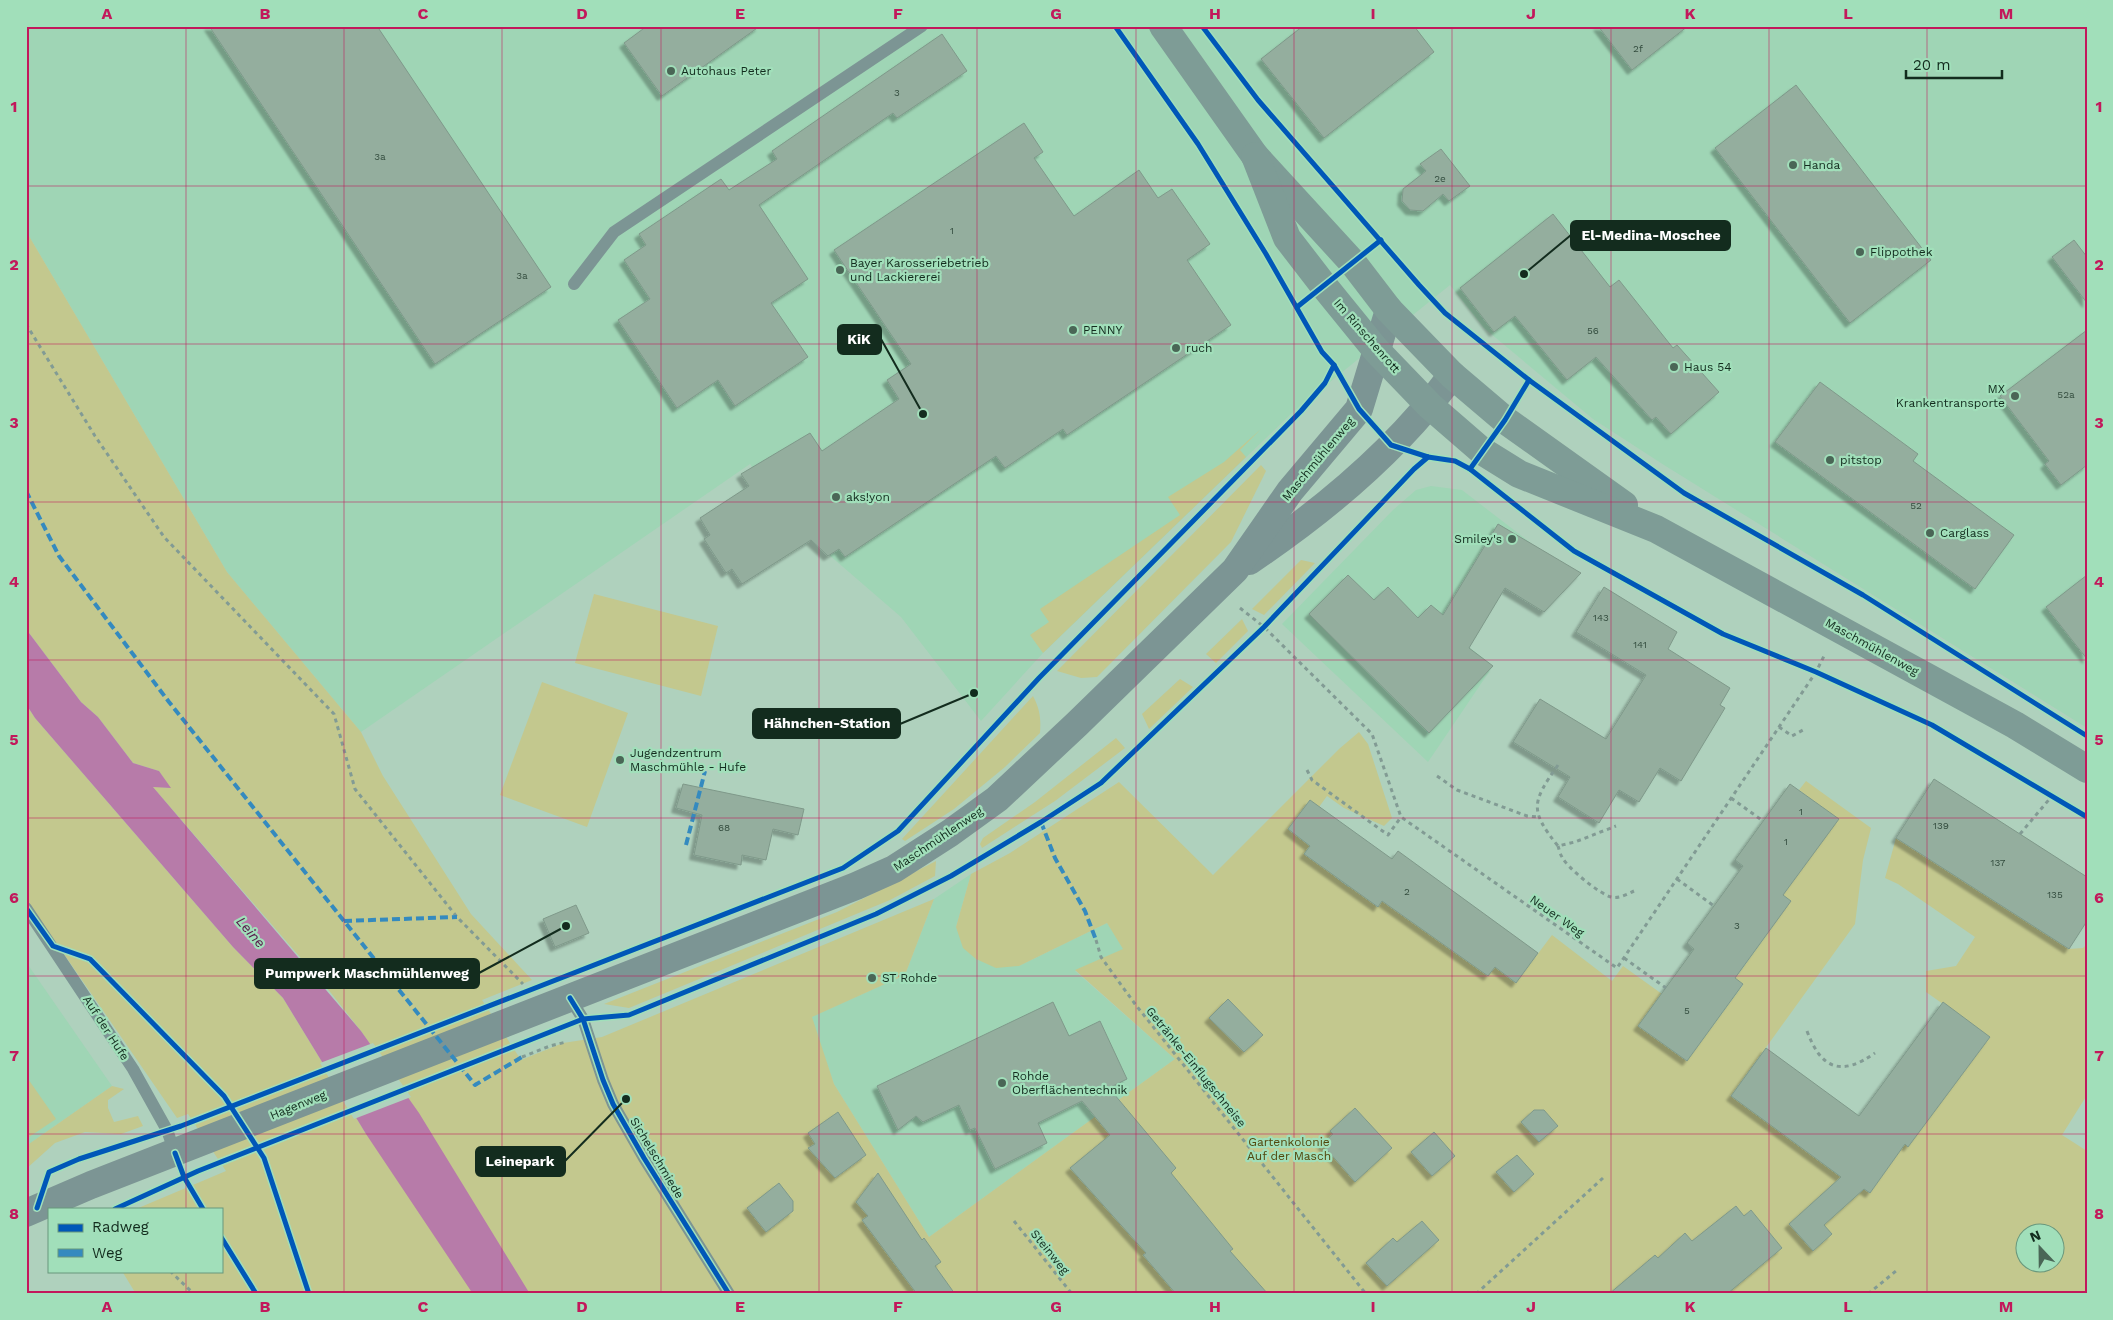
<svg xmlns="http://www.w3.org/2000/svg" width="2113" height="1320" font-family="'Work Sans',sans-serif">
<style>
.built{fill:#9fd5b5}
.green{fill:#c3c88e;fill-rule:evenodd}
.water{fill:#b77ba9}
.pier{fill:#afd1bd}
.building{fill:#94ae9e;stroke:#7f998a;filter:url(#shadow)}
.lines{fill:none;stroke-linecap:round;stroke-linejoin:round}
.path{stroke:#829b94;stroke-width:3;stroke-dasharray:4 4;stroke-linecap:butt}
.service{stroke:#7c9594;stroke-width:12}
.tertiary{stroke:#7c9594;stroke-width:28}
.secondary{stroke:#7e9c96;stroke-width:28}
.quiet{stroke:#348abf;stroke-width:4;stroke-dasharray:8 4;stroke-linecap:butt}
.cycleway-casing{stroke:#a1dfba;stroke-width:8}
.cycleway{stroke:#0057b8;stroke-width:5}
.grid{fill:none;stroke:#c2185b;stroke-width:1;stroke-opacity:0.55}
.poi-dot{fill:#4a6656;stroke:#a1dfba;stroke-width:2}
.labels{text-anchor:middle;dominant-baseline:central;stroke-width:4.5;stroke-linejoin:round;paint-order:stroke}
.number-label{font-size:10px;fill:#334c3e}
.poi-label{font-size:12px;fill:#132c1e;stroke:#a1dfba;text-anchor:start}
.street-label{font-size:12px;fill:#132c1e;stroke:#a1dfba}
.park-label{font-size:12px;fill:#52470d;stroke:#a1dfba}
.water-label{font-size:14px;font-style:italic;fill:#571749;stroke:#a1dfba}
.leader{fill:none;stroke:#132c1e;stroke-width:2}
.callout-dot{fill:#132c1e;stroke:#a1dfba;stroke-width:2}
.callout{fill:#132c1e;stroke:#132c1e;stroke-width:2}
.callout-label{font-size:14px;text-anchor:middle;font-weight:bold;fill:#fff}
.neatline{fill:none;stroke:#c2185b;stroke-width:2}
.grid-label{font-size:16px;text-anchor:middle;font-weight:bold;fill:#c2185b}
</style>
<defs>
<filter id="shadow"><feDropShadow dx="-4.5" dy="4.5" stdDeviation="1" flood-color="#0004"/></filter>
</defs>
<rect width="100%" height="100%" fill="#afd1bd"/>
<!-- built -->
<g class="built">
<path d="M26 26H2087V728L1664 465 1593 419 1484 328 1450 285 1294 411 1043 653 981 721 901 617 791 522 750 464 361 732 227 572 26 231Z"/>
<path d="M1431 486 1462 490 1532 544 1469 647 1493 666 1428 762 1282 624 1393 510 1416 490Z"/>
<path d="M971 874 956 927 1019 966 1107 923 1124 949 1075 971 1175 1059 929 1237 834 1084 811 1017 905 975 934 899Z"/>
<path d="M26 962 112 1086 26 1146Z"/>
</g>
<!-- green -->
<g class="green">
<path d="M26 231 227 572 361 732 383 776 471 914 532 980 482 1000 521 1060 563 1043 602 1037 934 899 905 975 812 1017 834 1084 929 1237 1175 1059 1075 970 1123 949 1107 923 1019 966 996 968 976 959 963 948 956 927 971 874 1010 853 1119 782 1213 875 1339 749 1359 732 1368 744 1392 818 1384 826 1344 808 1327 796 1319 807 1310 800 1288 829 1310 846 1304 854 1337 874 1335 877 1348 887 1351 884 1377 907 1383 900 1495 967 1516 983 1552 935 1612 981 1623 966 1662 994 1639 1026 1687 1061 1743 985 1735 979 1791 901 1783 895 1838 819 1799 790 1806 781 1871 828 1863 860 1855 924 1731 1096 1870 1193 1905 1144 1908 1146 1990 1037 1926 992V971L1956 966 1975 937 1898 884 1885 878 1896 838 2069 949 2083 948 2087 944V1095L2062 1135 2087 1151V1294H136L122 1271H221V1209H136L226 1171 188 1114 177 1118 26 899V704L35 718 233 947 283 998 366 1134 418 1113 361 1031 331 993 152 786 170 788 159 771 133 763 98 717 81 702 26 629ZM2026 1232H2056V1262H2026Z"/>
<path d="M1261 429 1240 450 1246 457 1043 653 1030 635 1049 622 1040 609 1180 515 1168 497 1224 462Z"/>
<path d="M1261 465 1266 471 1231 542 1097 677 1081 678 1057 671Z"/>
<path d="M1301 560 1315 563 1264 615 1252 609Z"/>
<path d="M594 594 718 626 701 696 575 663Z"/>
<path d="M1242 619 1248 631 1216 663 1206 654Z"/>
<path d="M1180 679 1193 687 1149 729 1142 714Z"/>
<path d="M542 682 628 713 587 827 500 795Z"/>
<path d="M1033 696C1040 709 1041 719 1040 733L1005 767 954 809 905 841 902 839Z"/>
<path d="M1116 738 1125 748 1055 801 982 848 980 844 983 838 1035 802Z"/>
<path d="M936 861 935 876 890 900 629 1008 604 1004 837 912Z"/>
<path d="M26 1076 56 1119 26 1139Z"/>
<path d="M112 1086 124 1089 108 1100V1108L114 1122 138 1116 143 1126 121 1134 85 1132 55 1143 26 1169V1146Z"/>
</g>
<!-- water -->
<path class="water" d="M26 629 81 702 98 717 133 763 159 771 171 788 153 787 361 1031 419 1113 530 1294H473L366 1134 283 998 233 947 35 718 26 704Z"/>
<!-- pier -->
<path class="pier" d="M373 1043 411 1097 354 1119 320 1063Z"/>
<!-- building -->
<g class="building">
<path d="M209 26H377L551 287 435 364Z"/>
<path d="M647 26H760L662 96 624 43Z"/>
<path d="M1303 26H1414L1434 52 1324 138 1261 59Z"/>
<path d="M1598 26H1688L1632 70Z"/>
<path d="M942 34 967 71 897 118 893 113 759 205 808 279 771 303 808 357 735 406 718 380 677 408 618 320 650 299 624 260 646 245 639 234 721 179 729 190 777 159 772 151Z"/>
<path d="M1796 85 1931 260 1850 323 1715 148Z"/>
<path d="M1024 123 1043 152 1034 158 1074 216 1139 170 1158 198 1172 189 1210 244 1187 260 1231 325 1067 435 1063 429 1005 468 996 456 845 557 839 549 828 556 811 540 742 584 732 569 726 573 704 539 710 535 700 518 749 486 741 474 810 433 822 451 899 399 887 380 911 364 834 250Z"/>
<path d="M1441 149 1470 186 1449 201 1443 194 1423 211 1410 210 1402 201 1403 189 1426 171 1420 164Z"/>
<path d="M1553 214 1610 287 1619 280 1673 348 1677 345 1719 392 1671 434 1656 417 1652 420 1596 357 1567 380 1515 316 1494 332 1460 288Z"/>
<path d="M2074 240 2087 257V303L2052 257Z"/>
<path d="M2087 330V465L2061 485 2045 464 2049 461 2000 396Z"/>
<path d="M1820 382 1918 454 1913 461 2014 535 1975 589 1775 442Z"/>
<path d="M1498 524 1581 573 1544 612 1505 588 1469 648 1493 666 1429 733 1309 614 1348 575 1374 600 1388 587 1418 618 1431 605 1443 615Z"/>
<path d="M2087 575V659L2046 607Z"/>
<path d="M1604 587 1677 632 1668 649 1730 688 1720 705 1725 708 1681 781 1660 768 1639 802 1619 790 1599 823 1558 797 1570 777 1513 742 1540 699 1606 739 1646 675 1576 632Z"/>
<path d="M1934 779 2087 877V921L2069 949 1896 838Z"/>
<path d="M683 784 804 809 798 835 773 829 766 860 742 855 741 865 694 855 702 815 676 808Z"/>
<path d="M1790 784 1839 819 1783 895 1791 901 1735 978 1743 984 1687 1061 1638 1026 1694 949 1687 943 1743 866 1735 860Z"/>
<path d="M1310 800 1392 859 1398 851 1538 953 1516 983 1495 967 1488 976 1382 901 1378 907 1304 854 1310 846 1288 829Z"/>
<path d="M576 905 589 933 555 947 543 919Z"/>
<path d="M1228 999 1263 1035 1244 1052 1209 1018Z"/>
<path d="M1053 1002 1069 1036 1100 1021 1127 1079 1109 1088 1176 1168 1171 1173 1233 1249 1230 1251 1268 1294H1176L1143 1255 1146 1253 1070 1168 1110 1135 1082 1101 1038 1123 1047 1143 995 1169 975 1128 970 1130 959 1105 923 1122 916 1116 898 1130 877 1086Z"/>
<path d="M1943 1002 1990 1037 1908 1147 1905 1144 1870 1193 1864 1189 1824 1225 1832 1234 1813 1251 1789 1224 1841 1177 1731 1096 1766 1048 1859 1116Z"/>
<path d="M1355 1108 1392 1148 1355 1182 1322 1144 1333 1134 1330 1131Z"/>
<path d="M1534 1110H1544L1558 1126 1539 1142 1521 1122Z"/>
<path d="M838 1112 866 1155 835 1178 808 1148 815 1144 808 1133Z"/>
<path d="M1434 1132 1455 1156 1432 1176 1411 1152Z"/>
<path d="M1517 1155 1534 1174 1514 1192 1496 1172Z"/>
<path d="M878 1173 922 1240 924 1238 941 1262 935 1266 955 1294H917L862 1220 868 1216 856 1202Z"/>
<path d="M779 1183 793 1201V1211L766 1232 747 1208Z"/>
<path d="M1736 1206 1744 1216 1751 1210 1782 1248 1727 1294H1609L1655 1255 1658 1258 1685 1233 1692 1241Z"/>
<path d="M1422 1221 1439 1240 1387 1286 1366 1263 1393 1238 1397 1242Z"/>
</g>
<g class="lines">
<!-- path -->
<g class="path">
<path d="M26 324 95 436 164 537 334 714 355 789 457 917 523 984"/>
<path d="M1240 608 1264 627 1372 734 1401 817 1617 968 1816 672 1824 656"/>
<path d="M1779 727 1792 736 1803 730"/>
<path d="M1558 765C1532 802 1529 810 1558 846L1575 842 1616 826"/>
<path d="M1307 770 1312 780 1388 835 1401 817"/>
<path d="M1437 776 1457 790 1527 816 1538 817"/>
<path d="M1731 798 1763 821"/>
<path d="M2020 834 2052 796"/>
<path d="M1558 846C1559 849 1560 854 1562 857 1567 868 1600 894 1611 897 1619 899 1627 894 1634 891"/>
<path d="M1677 879 1714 906"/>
<path d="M1096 940 1101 957 1135 1004 1366 1294"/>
<path d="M1624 958 1666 988"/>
<path d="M1807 1031C1821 1069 1841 1077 1875 1053"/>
<path d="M522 1057 550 1046 566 1042"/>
<path d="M1014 1221 1072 1294"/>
<path d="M170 1271 194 1294"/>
<path d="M1476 1294 1603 1178"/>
<path d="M1868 1294 1896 1271"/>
</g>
<!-- service -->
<g class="service">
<path d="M574 284 614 232 922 26"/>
<path d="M26 908 133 1069 167 1130 175 1153"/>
<path d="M570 998 583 1019 603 1080 613 1104 644 1158 729 1294"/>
</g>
<!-- tertiary -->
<g class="tertiary">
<path d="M1249 561C1325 510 1398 449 1452 375"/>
<path d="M26 1213 91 1185 856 886 894 869 950 833 997 799 1077 724 1235 570 1290 491 1359 409 1389 310"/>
</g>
<!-- secondary -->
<g class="secondary">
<path d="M1163 26 1255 156 1353 263 1389 310 1452 375 1505 420 1624 505"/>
<path d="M1255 156 1287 238 1324 286 1376 350 1430 406 1482 451 1519 474 1656 529 2015 725 2087 769"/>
</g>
<!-- quiet -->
<g class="quiet">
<path d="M26 491 59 556 169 702 475 1085 522 1057"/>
<path d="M1041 822 1055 858 1085 911 1096 940"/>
<path d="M686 845 705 771"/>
<path d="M344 921 457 917"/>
</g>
<!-- cycleway casing -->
<g class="cycleway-casing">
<g id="cycleway">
<path d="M1115 26 1198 144 1266 254 1322 352 1334 365 1359 409 1391 445 1428 457 1455 461 1470 469 1574 551 1723 634 1816 672 1932 725 2087 817"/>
<path d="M1202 26 1258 100 1419 285 1445 313 1529 380 1684 493 1863 595 2087 736"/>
<path d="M1297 307 1381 240"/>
<path d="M1470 469 1505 420 1529 380"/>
<path d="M26 908 53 946 90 959 224 1096 264 1158 309 1294"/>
<path d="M570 998 583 1019 603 1080 613 1104 644 1158 729 1294"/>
<path d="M175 1153 184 1177 203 1209"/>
<path d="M37 1208 49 1172 79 1159 181 1126 843 868 898 831 1039 678 1301 411 1325 383 1334 365"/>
<path d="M115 1209 198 1171 583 1019 629 1015 876 914 951 876 1041 822 1101 783 1264 627 1414 469 1428 457"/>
<path d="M221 1237 255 1292"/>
</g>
</g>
<!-- cycleway -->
<use href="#cycleway" class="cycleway"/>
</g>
<!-- grid -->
<path class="grid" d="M186 26V1209M344 26V1294M502 26V1294M661 26V1294M819 26V1294M977 26V1294M1136 26V1294M1294 26V1294M1452 26V1294M1611 26V1294M1769 26V1294M1927 26V1294M26 186H2087M26 344H2087M26 502H2087M26 660H2087M26 818H2087M26 976H2087M26 1134H2087M186 1271V1294"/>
<!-- markers -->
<g class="poi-dot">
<circle cx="671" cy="71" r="5"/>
<circle cx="1793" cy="165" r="5"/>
<circle cx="1860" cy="252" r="5"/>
<circle cx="840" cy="270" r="5"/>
<circle cx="1073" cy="330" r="5"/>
<circle cx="1176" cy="348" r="5"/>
<circle cx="1674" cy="367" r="5"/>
<circle cx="2015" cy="396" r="5"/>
<circle cx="1830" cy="460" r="5"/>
<circle cx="836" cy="497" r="5"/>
<circle cx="1930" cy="533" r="5"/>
<circle cx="1512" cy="539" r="5"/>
<circle cx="620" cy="760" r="5"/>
<circle cx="872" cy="978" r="5"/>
<circle cx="1002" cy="1083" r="5"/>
</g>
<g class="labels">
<!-- number labels -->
<g class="number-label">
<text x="1638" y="48">2f</text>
<text x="897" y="92">3</text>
<text x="380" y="156">3a</text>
<text x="1440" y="178">2e</text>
<text x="952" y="230">1</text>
<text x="522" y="275">3a</text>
<text x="1593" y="330">56</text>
<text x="2066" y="394">52a</text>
<text x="1916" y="505">52</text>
<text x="1601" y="617">143</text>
<text x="1640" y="644">141</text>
<text x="1801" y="811">1</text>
<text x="1941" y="825">139</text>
<text x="724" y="827">68</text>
<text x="1786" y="841">1</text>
<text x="1998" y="862">137</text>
<text x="1407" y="891">2</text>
<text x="2055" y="894">135</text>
<text x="1737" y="925">3</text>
<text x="1687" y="1010">5</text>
</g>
<!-- poi labels -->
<g class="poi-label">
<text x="681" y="71">Autohaus Peter</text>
<text x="1803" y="165">Handa</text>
<text x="1870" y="252">Flippothek</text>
<text x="850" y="263">Bayer Karosseriebetrieb<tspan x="850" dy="14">und Lackiererei</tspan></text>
<text x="1083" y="330">PENNY</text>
<text x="1186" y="348">ruch</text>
<text x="1684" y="367">Haus 54</text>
<text x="2005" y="389" text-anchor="end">MX<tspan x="2005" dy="14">Krankentransporte</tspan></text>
<text x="1840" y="460">pitstop</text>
<text x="846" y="497">aks!yon</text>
<text x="1940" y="533">Carglass</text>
<text x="1502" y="539" text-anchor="end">Smiley's</text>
<text x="630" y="753">Jugendzentrum<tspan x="630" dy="14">Maschmühle - Hufe</tspan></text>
<text x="882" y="978">ST Rohde</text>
<text x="1012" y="1076">Rohde<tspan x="1012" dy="14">Oberflächentechnik</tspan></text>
</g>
<!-- street labels -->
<g class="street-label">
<text transform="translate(1367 336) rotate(49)">Im Rinschenrott</text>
<text transform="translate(1318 459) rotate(-50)">Maschmühlenweg</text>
<text transform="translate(1872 647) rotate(29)">Maschmühlenweg</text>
<text transform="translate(938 839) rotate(-34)">Maschmühlenweg</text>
<text transform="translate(1557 916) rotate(35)">Neuer Weg</text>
<text transform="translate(106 1028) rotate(57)">Auf der Hufe</text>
<text transform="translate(1196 1067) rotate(51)">Getränke-Einflugschneise</text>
<text transform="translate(298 1105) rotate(-22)">Hagenweg</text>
<text transform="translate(657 1158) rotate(59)">Sichelschmiede</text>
<text transform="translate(1050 1252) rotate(51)">Steinweg</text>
</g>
<!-- park labels -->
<g class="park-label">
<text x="1289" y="1142">Gartenkolonie<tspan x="1289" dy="14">Auf der Masch</tspan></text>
</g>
<!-- water labels -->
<g class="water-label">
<text transform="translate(251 932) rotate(49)">Leine</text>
</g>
</g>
<!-- callouts -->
<path class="leader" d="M1524 274L1571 235M923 414L881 339M974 693L900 724M566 926L479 973M626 1099L565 1161"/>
<g class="callout-dot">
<circle cx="1524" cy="274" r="5"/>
<circle cx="923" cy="414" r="5"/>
<circle cx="974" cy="693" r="5"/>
<circle cx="566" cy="926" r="5"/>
<circle cx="626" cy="1099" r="5"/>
</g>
<g class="callout">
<rect x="1571" y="221" width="159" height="29" rx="5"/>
<rect x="838" y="325" width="43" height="29" rx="5"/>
<rect x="753" y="709" width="147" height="29" rx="5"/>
<rect x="255" y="959" width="224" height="29" rx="5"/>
<rect x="476" y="1147" width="89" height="29" rx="5"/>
</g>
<g class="callout-label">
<text x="1651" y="240">El-Medina-Moschee</text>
<text x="859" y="344">KiK</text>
<text x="827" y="728">Hähnchen-Station</text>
<text x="367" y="978">Pumpwerk Maschmühlenweg</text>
<text x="520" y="1166">Leinepark</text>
</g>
<!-- border -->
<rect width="2113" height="1320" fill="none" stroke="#a1dfba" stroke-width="55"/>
<!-- legend -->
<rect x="48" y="1208" width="175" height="65" fill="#a1dfba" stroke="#68977c"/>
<rect x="58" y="1224" width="25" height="8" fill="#0057b8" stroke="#68977c"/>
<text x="92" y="1232" font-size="15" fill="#132c1e">Radweg</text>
<rect x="58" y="1249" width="25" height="8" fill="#348abf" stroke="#68977c"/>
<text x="92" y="1258" font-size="15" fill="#132c1e">Weg</text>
<!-- north arrow -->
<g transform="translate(2040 1248) rotate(338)"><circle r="24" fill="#a1dfba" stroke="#68977c"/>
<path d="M0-4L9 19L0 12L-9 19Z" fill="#4a6656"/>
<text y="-8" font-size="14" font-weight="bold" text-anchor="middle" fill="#132c1e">N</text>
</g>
<!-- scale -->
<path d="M1906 70v8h96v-8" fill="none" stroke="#132c1e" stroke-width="2.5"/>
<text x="1913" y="70" font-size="15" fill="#132c1e" stroke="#a1dfba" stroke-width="4" paint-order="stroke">20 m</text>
<rect x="28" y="28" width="2058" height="1264" class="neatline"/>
<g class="grid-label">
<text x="107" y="19">A</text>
<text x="265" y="19">B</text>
<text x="423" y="19">C</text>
<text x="582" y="19">D</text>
<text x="740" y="19">E</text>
<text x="898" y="19">F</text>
<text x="1056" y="19">G</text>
<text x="1215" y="19">H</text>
<text x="1373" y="19">I</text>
<text x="1531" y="19">J</text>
<text x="1690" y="19">K</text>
<text x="1848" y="19">L</text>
<text x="2006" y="19">M</text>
<text x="14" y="112">1</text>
<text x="2099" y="112">1</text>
<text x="14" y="270">2</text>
<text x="2099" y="270">2</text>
<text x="14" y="428">3</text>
<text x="2099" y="428">3</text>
<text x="14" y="587">4</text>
<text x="2099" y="587">4</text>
<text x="14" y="745">5</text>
<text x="2099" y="745">5</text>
<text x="14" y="903">6</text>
<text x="2099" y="903">6</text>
<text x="14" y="1061">7</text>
<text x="2099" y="1061">7</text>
<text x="14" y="1219">8</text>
<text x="2099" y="1219">8</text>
<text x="107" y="1312">A</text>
<text x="265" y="1312">B</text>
<text x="423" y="1312">C</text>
<text x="582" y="1312">D</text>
<text x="740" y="1312">E</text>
<text x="898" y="1312">F</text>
<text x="1056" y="1312">G</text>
<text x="1215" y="1312">H</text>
<text x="1373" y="1312">I</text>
<text x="1531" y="1312">J</text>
<text x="1690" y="1312">K</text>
<text x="1848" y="1312">L</text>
<text x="2006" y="1312">M</text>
</g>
</svg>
